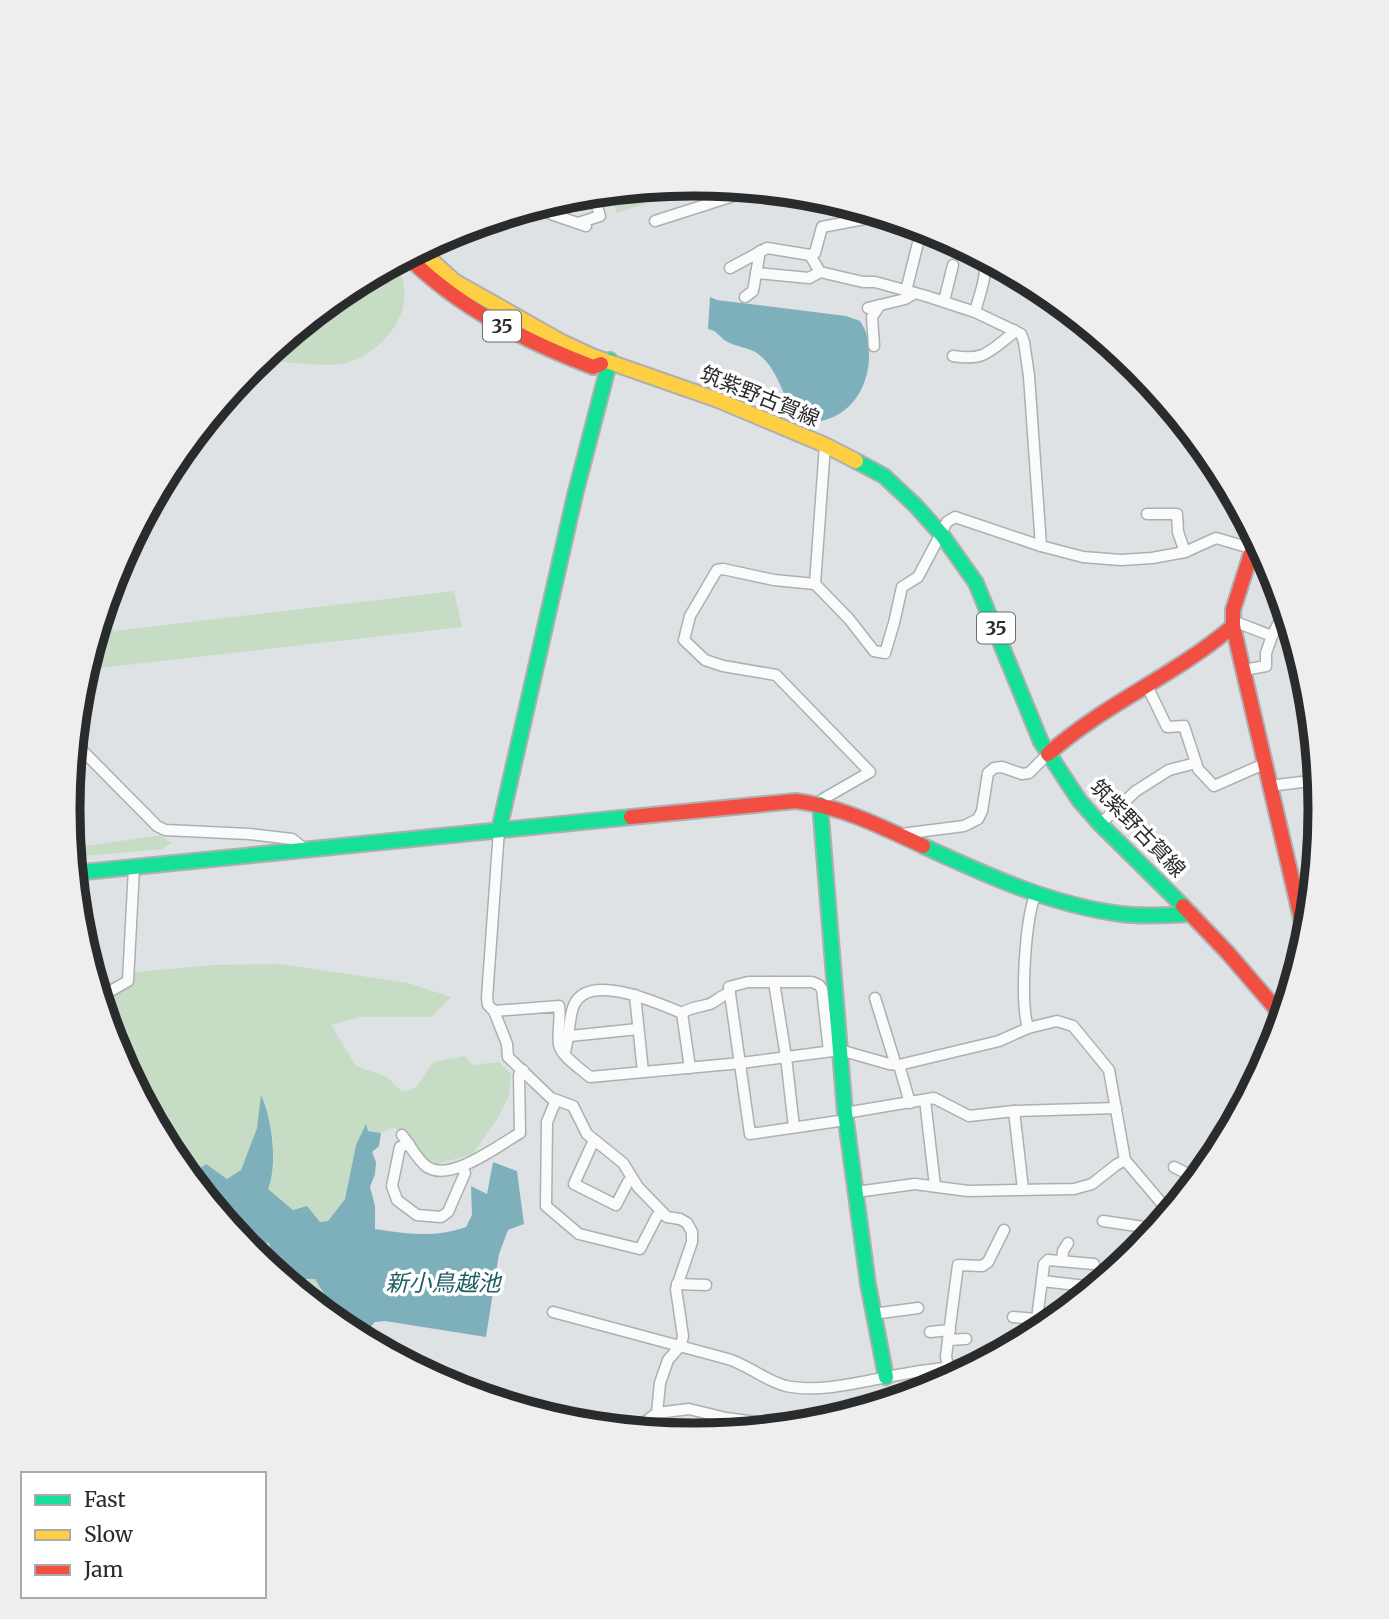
<svg xmlns="http://www.w3.org/2000/svg" width="1389" height="1619" font-family="Merriweather,'Noto Sans JP',serif">
<style>
.green{fill:#c6dcc5}
.water{fill:#7eb0bb}
.lines{fill:none;stroke-linecap:round;stroke-linejoin:round}
.street-casing{stroke:#aeafb1;stroke-width:13}
.fast-casing{stroke:#aeafb1;stroke-width:18}
.slow-casing{stroke:#aeafb1;stroke-width:18}
.jam-casing{stroke:#aeafb1;stroke-width:18}
.street{stroke:#fafbfb;stroke-width:10}
.fast{stroke:#16e098;stroke-width:14}
.slow{stroke:#ffcf43;stroke-width:14}
.jam{stroke:#f24e42;stroke-width:14}
.labels{text-anchor:middle;dominant-baseline:central;stroke-width:7;stroke-linejoin:round;paint-order:stroke}
.shield{fill:#fff;stroke:#6a6b6b;stroke-width:2}
.shield-label{font-size:19px;font-weight:bold;fill:#2a2b2c}
.street-label{font-size:21px;fill:#2a2b2c;stroke:#fff}
.water-label{font-size:23px;font-style:italic;fill:#215d68;stroke:#fff}
.rim{fill:none;stroke:#2a2b2c;stroke-width:9}
</style>
<rect width="100%" height="100%" fill="#dfe2e4"/>
<!-- green -->
<g class="green">
<path d="M695 183 704 184 617 213 610 192Z"/>
<path d="M397 262C399 270 403 279 404 288 409 321 377 355 346 363 327 368 283 361 260 360L347 289Z"/>
<path d="M454 591 462 627 100 668 92 648 104 609 114 631Z"/>
<path d="M161 835 171 843 163 849 73 857 72 848Z"/>
<path d="M281 964 408 983 451 997 431 1017H360L331 1025 356 1066 387 1077 402 1092 416 1087 433 1062 465 1056 472 1065 499 1062 511 1074 509 1095 499 1116 473 1154 434 1165 423 1161 411 1141 394 1127 381 1133 368 1131 366 1125 356 1145 345 1199 328 1221 320 1222 307 1206 293 1210 268 1189C278 1166 273 1118 261 1097L257 1128 241 1170 227 1179 206 1164 189 1176 174 1157 116 1049 99 993 136 972 213 965Z"/>
<path d="M235 1232 252 1234 269 1243 315 1279 331 1305 326 1313 251 1252Z"/>
</g>
<!-- water -->
<g class="water">
<path d="M710 297 717 300 846 316 860 321C867 331 868 339 869 352 870 381 856 411 825 420 816 423 806 423 798 424L795 422C785 400 778 368 757 353 748 347 735 347 726 341 718 336 718 331 708 329Z"/>
<path d="M261 1095C272 1118 278 1165 268 1189L293 1210 307 1206 320 1222 328 1221 345 1199 356 1145 366 1124 368 1131 381 1133 379 1146 372 1152 376 1162 375 1174 370 1187 375 1206V1229C408 1234 434 1238 466 1227L472 1215 471 1186 487 1194 493 1162 517 1171 524 1224 508 1230 499 1254 486 1337 385 1321 375 1322 361 1338 346 1330 326 1313 331 1305 315 1279H299L273 1256 269 1243 258 1242 252 1234 235 1232 189 1176 206 1164 227 1179 241 1170 257 1128Z"/>
</g>
<g class="lines">
<!-- street casing -->
<g class="street-casing">
<g id="street">
<path d="M548 203 551 214 586 226"/>
<path d="M655 221 755 189"/>
<path d="M578 223 600 216 593 193"/>
<path d="M933 231 938 233"/>
<path d="M952 240 961 249 975 253"/>
<path d="M810 255 815 253 822 227 869 218 872 213 880 214"/>
<path d="M730 268 767 248 810 255 820 272 863 282H875L926 296 975 312 1021 334 1024 342 1029 376 1041 546"/>
<path d="M756 273 809 278 820 272"/>
<path d="M906 291 922 227"/>
<path d="M745 297 753 291 760 251"/>
<path d="M944 301 953 265"/>
<path d="M868 308 905 299 915 293"/>
<path d="M975 312C979 295 989 274 983 257"/>
<path d="M874 346 872 317 880 305"/>
<path d="M953 356C984 361 989 352 1012 334L1014 330"/>
<path d="M825 445 815 584 849 619 874 651 885 653 894 623 902 587 918 577 947 522 955 517 1041 546 1083 557 1121 560 1152 558 1185 552 1216 538 1264 552"/>
<path d="M1147 514H1177L1178 532 1185 552"/>
<path d="M815 584 774 580 723 569 717 570 690 616 684 640 705 660 723 666 776 675 870 772 823 799 820 804"/>
<path d="M1233 621 1272 636 1285 610"/>
<path d="M1244 670 1266 666V653L1272 636"/>
<path d="M1147 686 1167 727 1184 726 1198 769 1214 786 1264 764"/>
<path d="M75 743 157 826 165 830 249 834 292 839 306 850"/>
<path d="M1269 786 1318 780"/>
<path d="M1100 824 1136 791 1169 770 1196 763"/>
<path d="M499 830 487 998 488 1005 494 1011 507 1044 508 1057 551 1098 573 1106 587 1134 623 1163 638 1187 667 1217 680 1219 687 1223 692 1232V1242L676 1289 683 1336 681 1345 668 1360 660 1383 657 1413"/>
<path d="M901 834 964 826 978 819 982 811 988 773 994 768 1002 767 1022 774 1029 773 1048 754"/>
<path d="M1298 904 1312 902"/>
<path d="M774 982 786 1057 794 1127"/>
<path d="M635 995 643 1072"/>
<path d="M100 997 128 981 134 868"/>
<path d="M875 998 894 1059 893 1064"/>
<path d="M494 1011 559 1006C561 1021 557 1034 559 1045 562 1057 581 1069 590 1077L741 1063 840 1050 889 1064 899 1065 999 1041 1028 1028 1057 1021 1073 1026 1109 1070 1125 1160 1170 1213"/>
<path d="M682 1013C691 1007 700 1007 710 1004 717 1001 721 995 730 993"/>
<path d="M1028 1028C1020 1001 1025 919 1036 893"/>
<path d="M570 1036 638 1029"/>
<path d="M829 1051 822 989 819 985 812 982H748L729 987 750 1134 846 1120"/>
<path d="M564 1054C570 1039 568 1018 574 1005 589 971 660 1004 682 1013L690 1068"/>
<path d="M899 1065 910 1103"/>
<path d="M556 1100 547 1122 546 1206 579 1234 640 1249 657 1216 663 1213"/>
<path d="M925 1100 935 1186"/>
<path d="M1014 1111 1023 1189"/>
<path d="M845 1113 934 1098 969 1116 1014 1111 1116 1108"/>
<path d="M402 1135C410 1145 417 1159 426 1166 449 1184 499 1145 520 1133L519 1075 523 1070"/>
<path d="M594 1140 574 1184 616 1205 628 1182 633 1180"/>
<path d="M409 1144 400 1147 392 1186 397 1200 417 1215 441 1217 448 1212 465 1173 462 1167"/>
<path d="M1174 1167 1198 1179"/>
<path d="M856 1192 915 1184 968 1191 1074 1189 1092 1184 1116 1165 1125 1160"/>
<path d="M1103 1221 1157 1229"/>
<path d="M1062 1261 1063 1251 1068 1243"/>
<path d="M1042 1281 1095 1287"/>
<path d="M677 1284 706 1285"/>
<path d="M553 1312 728 1359C748 1365 766 1381 786 1386 823 1394 872 1379 909 1373 929 1369 948 1369 968 1363 981 1360 994 1352 1008 1349"/>
<path d="M873 1314 918 1308"/>
<path d="M1013 1317 1037 1319"/>
<path d="M930 1332 950 1330"/>
<path d="M1035 1334 1044 1264 1048 1260 1094 1264"/>
<path d="M948 1340 966 1339"/>
<path d="M961 1374 948 1368 946 1356 958 1265 982 1266 988 1262 1004 1230"/>
<path d="M927 1390 932 1370"/>
<path d="M530 1411 550 1413 600 1426"/>
<path d="M634 1430 657 1413 689 1409 726 1418 786 1426 825 1421"/>
</g>
</g>
<!-- fast casing -->
<g class="fast-casing">
<g id="fast">
<path d="M856 461 884 476 915 505 942 535 976 583 1041 742 1079 800 1100 824 1183 906"/>
<path d="M820 804 845 1113 868 1284 886 1377"/>
<path d="M499 830 575 495 610 360"/>
<path d="M923 846C986 875 1051 905 1121 914 1144 917 1168 915 1191 914"/>
<path d="M74 873 631 817"/>
</g>
</g>
<!-- slow casing -->
<g class="slow-casing">
<path id="slow" d="M420 250 454 281 562 342 592 356 718 400 825 445 856 461"/>
</g>
<!-- jam casing -->
<g class="jam-casing">
<g id="jam">
<path d="M407 256C459 308 525 341 593 367L601 364"/>
<path d="M1256 538 1233 610V626L1306 940"/>
<path d="M1048 754C1104 704 1176 675 1233 626"/>
<path d="M631 817 796 801C843 807 880 826 923 846"/>
<path d="M1183 906 1228 953 1283 1017"/>
</g>
</g>
<!-- street -->
<use href="#street" class="street"/>
<!-- fast -->
<use href="#fast" class="fast"/>
<!-- slow -->
<use href="#slow" class="slow"/>
<!-- jam -->
<use href="#jam" class="jam"/>
</g>
<g class="labels">
<!-- shield labels -->
<g class="shield">
<rect x="483" y="310.5" width="38" height="31" rx="5"/>
<rect x="977" y="612.5" width="38" height="31" rx="5"/>
</g>
<g class="shield-label">
<text x="502" y="326">35</text>
<text x="996" y="628">35</text>
</g>
<!-- street labels -->
<g class="street-label">
<text transform="translate(760 396) rotate(22)">筑紫野古賀線</text>
<text transform="translate(1138 828) rotate(46)">筑紫野古賀線</text>
</g>
<!-- water labels -->
<g class="water-label">
<text x="443" y="1282">新小鳥越池</text>
</g>
</g>
<!-- crop -->
<path d="M0 0H1389V1619H0ZM693 196H695A613 613 0 0 1 1308 809V810A613 613 0 0 1 695 1423H693A613 613 0 0 1 80 810V809A613 613 0 0 1 693 196Z" fill="#eee" fill-rule="evenodd"/>
<path class="rim" d="M693 196H695A613 613 0 0 1 1308 809V810A613 613 0 0 1 695 1423H693A613 613 0 0 1 80 810V809A613 613 0 0 1 693 196Z"/>
<!-- legend -->
<rect x="21" y="1472" width="245" height="126" fill="#ffffff" stroke="#aaaaab" stroke-width="2"/>
<rect x="35" y="1495" width="35" height="10" fill="#16e098" stroke="#aaaaab" stroke-width="2"/>
<text x="84" y="1507" font-size="21" fill="#2a2b2c">Fast</text>
<rect x="35" y="1530" width="35" height="10" fill="#ffcf43" stroke="#aaaaab" stroke-width="2"/>
<text x="84" y="1542" font-size="21" fill="#2a2b2c">Slow</text>
<rect x="35" y="1565" width="35" height="10" fill="#f24e42" stroke="#aaaaab" stroke-width="2"/>
<text x="84" y="1577" font-size="21" fill="#2a2b2c">Jam</text>
</svg>
